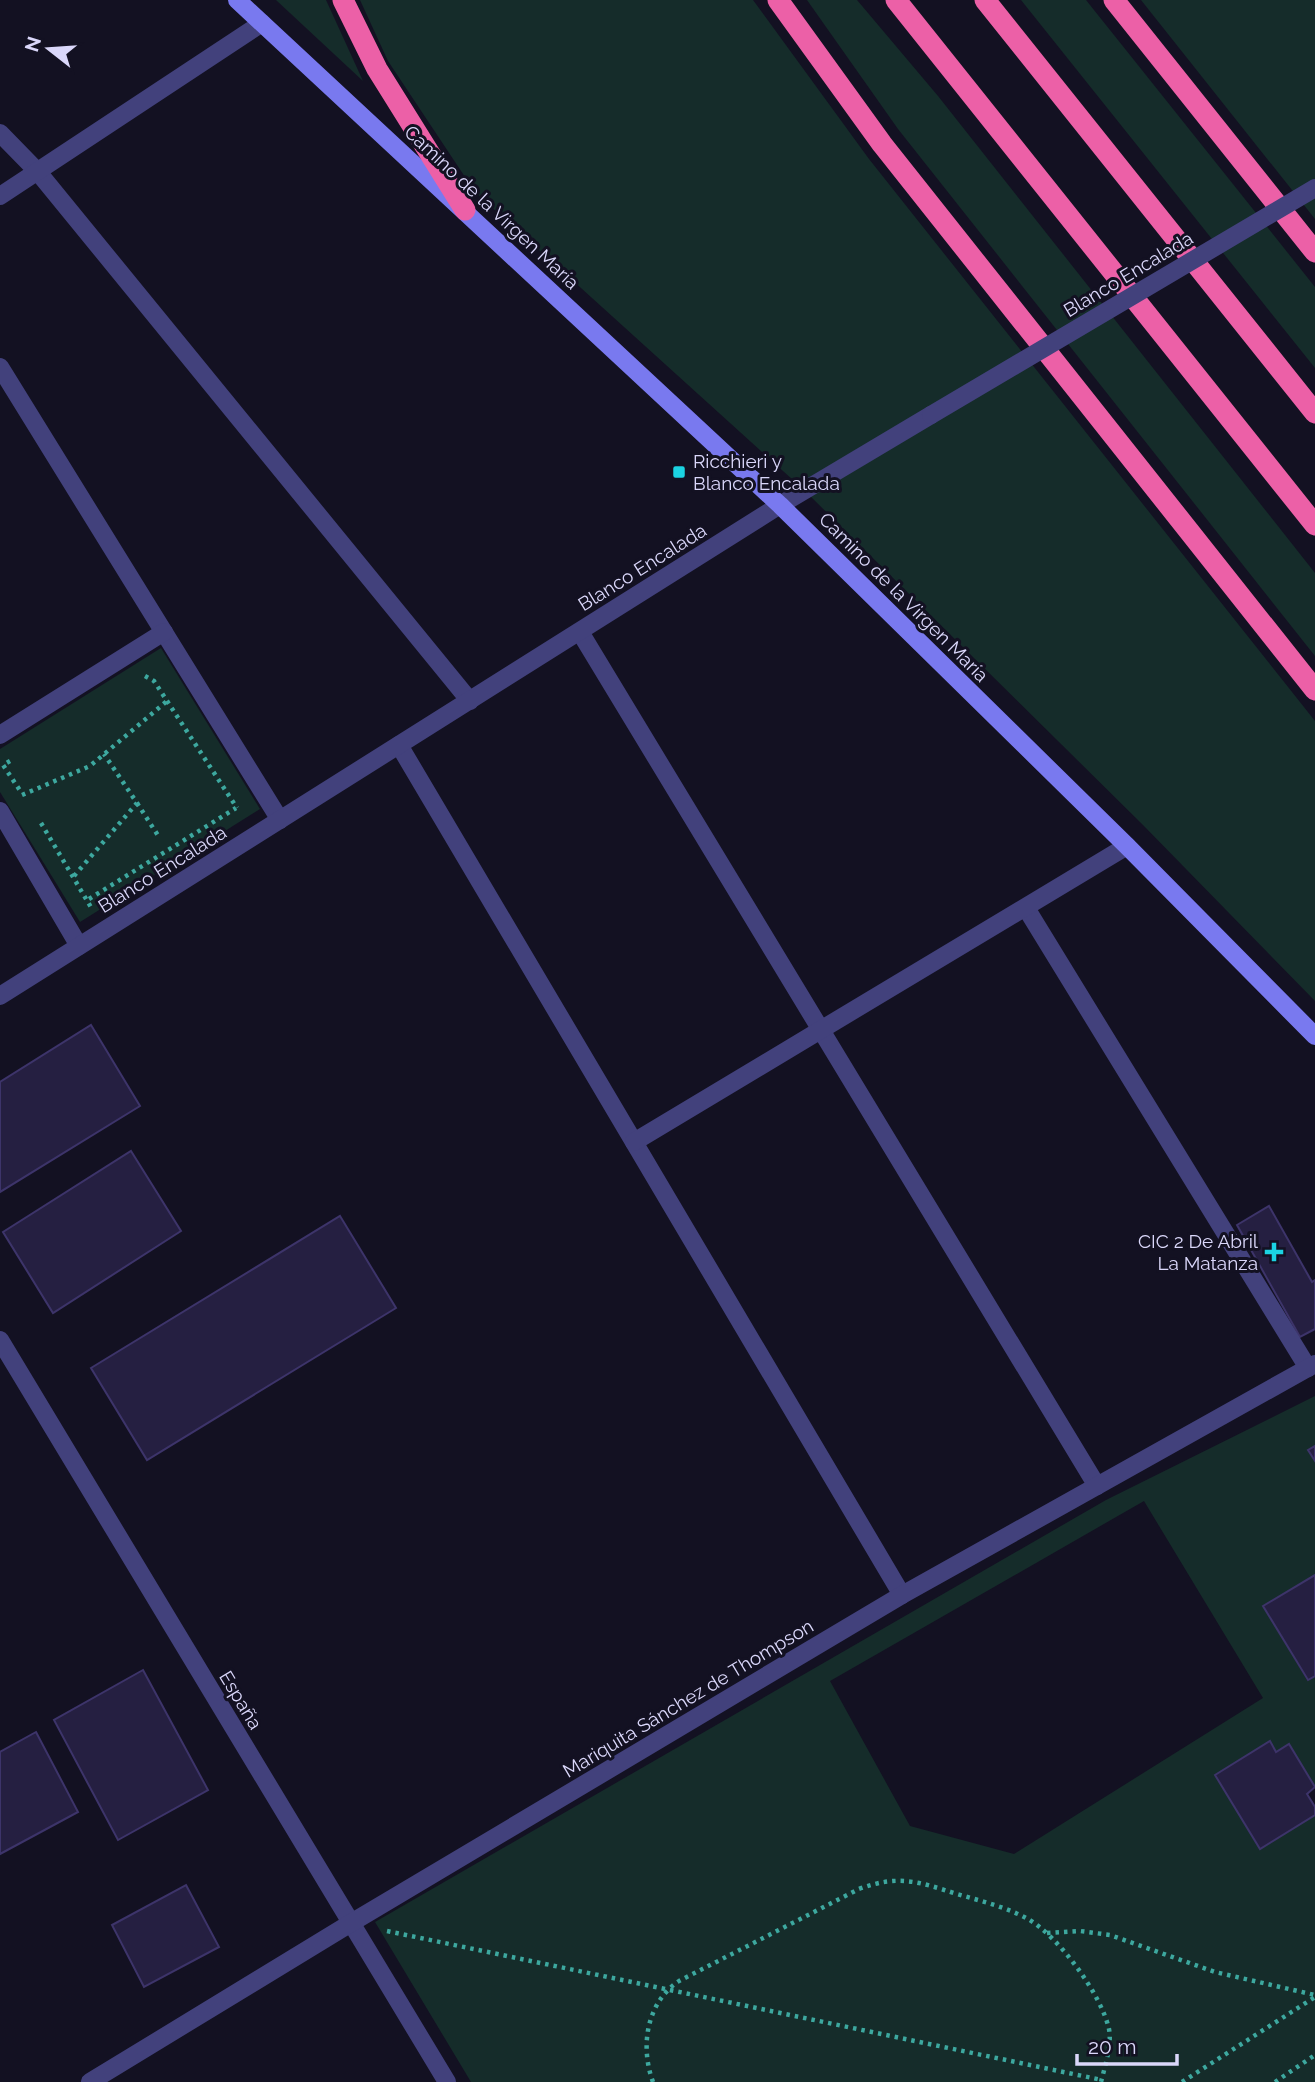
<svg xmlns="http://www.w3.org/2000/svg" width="1315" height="2082" font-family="Raleway,sans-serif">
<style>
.green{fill:#152c2a;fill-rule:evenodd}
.building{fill:#251f41;stroke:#3d346a;stroke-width:2}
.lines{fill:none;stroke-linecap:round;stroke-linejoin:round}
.path{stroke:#3da89f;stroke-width:4.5;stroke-dasharray:3.5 5;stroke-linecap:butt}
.lane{stroke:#42417c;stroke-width:18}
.street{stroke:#42417c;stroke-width:18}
.secondary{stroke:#7979ef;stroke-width:18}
.highway{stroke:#ec60a7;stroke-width:21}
.street-bridge{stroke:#42417c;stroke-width:18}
.poi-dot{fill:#1bd3e2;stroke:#131122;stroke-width:2.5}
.labels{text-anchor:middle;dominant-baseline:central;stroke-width:6;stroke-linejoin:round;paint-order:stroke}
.street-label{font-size:19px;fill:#dad7fa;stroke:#131122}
.poi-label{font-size:19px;fill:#dad7fa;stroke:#131122;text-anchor:start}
</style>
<rect width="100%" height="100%" fill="#131122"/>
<!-- green -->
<g class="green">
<path d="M276 0H326L363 81Z"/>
<path d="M360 0H753L869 159 1315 721V1001L1143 825 804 490 475 192 388 61Z"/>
<path d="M807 0H857L938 96 1315 573V656L898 129Z"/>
<path d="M1021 0H1086L1315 287V368Z"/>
<path d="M1141 0H1315V219Z"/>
<path d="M161 648 260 809 80 922 0 792V749Z"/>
<path d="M1315 1396V1446L1309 1451 1315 1461V1575L1263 1606 1307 1680 1315 1676V1787L1289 1745 1276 1752 1270 1741 1215 1775 1260 1848 1315 1815V2082H471L375 1922 1106 1500ZM1144 1501 1263 1698 1014 1854 910 1826 830 1681Z"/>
</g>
<!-- building -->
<g class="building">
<path d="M91 1025 140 1106 0 1192V1082Z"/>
<path d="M131 1151 181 1231 53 1313 3 1232Z"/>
<path d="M1269 1206 1312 1282 1315 1280V1329L1300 1337 1237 1225Z"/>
<path d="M340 1216 396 1308 147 1460 91 1368Z"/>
<path d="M1315 1446V1461L1308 1450Z"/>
<path d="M1315 1575V1676L1308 1680 1263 1606Z"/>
<path d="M143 1670 208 1790 118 1840 54 1720Z"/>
<path d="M36 1732 78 1812 0 1854V1752Z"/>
<path d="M1270 1741 1276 1752 1289 1744 1315 1787 1307 1794 1315 1807V1815L1260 1849 1215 1775Z"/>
<path d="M186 1885 219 1947 144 1987 112 1925Z"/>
</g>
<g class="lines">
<!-- path -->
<g class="path">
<path d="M145 676 154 681 237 808"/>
<path d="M10 761 3 765 21 792"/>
<path d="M22 795 90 766 167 701"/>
<path d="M137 803 159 837"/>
<path d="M41 823 92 909"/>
<path d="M74 876 137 803 104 754"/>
<path d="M89 899 236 808"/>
<path d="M387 1931 1102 2080"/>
<path d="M1047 1933 1080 1931 1110 1935 1215 1972 1315 1995"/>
<path d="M653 2082C640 2047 646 2003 679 1981L859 1889C899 1874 919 1882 957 1894 981 1901 1006 1907 1028 1919 1059 1937 1101 1994 1109 2029 1112 2045 1105 2066 1101 2082"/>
<path d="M1182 2082 1315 1997"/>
<path d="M1275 2082 1315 2055"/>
</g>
<!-- lane -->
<g class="lane">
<path d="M0 133 38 172 470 701"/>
<path d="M0 196 262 23"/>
<path d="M0 367 280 820"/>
<path d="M580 632 1097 1486"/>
<path d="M0 735 164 632"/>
<path d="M399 745 902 1595"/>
<path d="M0 811 79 946"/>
<path d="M1026 908 1308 1368"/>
<path d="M634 1142 1127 846"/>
</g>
<!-- street -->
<g class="street">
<path d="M0 996 780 505 931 415"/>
<path d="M0 1340 447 2082"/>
<path d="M90 2082 351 1923 902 1595 1315 1364"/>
</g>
<!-- secondary -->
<path class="secondary" d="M237 0 780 505 1127 846 1315 1036"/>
<!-- highway -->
<g class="highway">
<path d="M343 0 377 69 465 210"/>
<path d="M778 0 882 144 1315 690"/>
<path d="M896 0 1315 525"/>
<path d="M985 0 1315 413"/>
<path d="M1114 0 1315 252"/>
</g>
<!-- street-bridge -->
<path class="street-bridge" d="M931 415 1315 188"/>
</g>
<!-- markers -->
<g class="poi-dot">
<rect x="672" y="465" width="14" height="14" rx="3.5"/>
<path d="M1270.5 1241.5h7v7h7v7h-7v7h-7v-7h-7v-7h7z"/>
</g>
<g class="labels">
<!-- street labels -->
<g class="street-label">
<text transform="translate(492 207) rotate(43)">Camino de la Virgen María</text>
<text transform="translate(1128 274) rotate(-31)">Blanco Encalada</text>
<text transform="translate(642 567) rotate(-32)">Blanco Encalada</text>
<text transform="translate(904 597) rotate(45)">Camino de la Virgen María</text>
<text transform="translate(162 869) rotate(-32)">Blanco Encalada</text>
<text transform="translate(688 1698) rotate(-31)">Mariquita Sánchez de Thompson</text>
<text transform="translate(241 1700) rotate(59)">España</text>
</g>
<!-- poi labels -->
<g class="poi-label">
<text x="693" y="461">Ricchieri y<tspan x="693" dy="22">Blanco Encalada</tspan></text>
<text x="1258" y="1241" text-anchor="end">CIC 2 De Abril<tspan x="1258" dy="22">La Matanza</tspan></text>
</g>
</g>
<!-- north arrow -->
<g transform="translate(49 49) rotate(287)" stroke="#131122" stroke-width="5" paint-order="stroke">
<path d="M0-5L12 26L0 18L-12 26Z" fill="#dad7fa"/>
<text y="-10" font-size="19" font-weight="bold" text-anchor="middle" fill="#dad7fa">N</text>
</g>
<!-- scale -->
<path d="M1077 2054v10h100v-10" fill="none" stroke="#dad7fa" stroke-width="3.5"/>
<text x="1088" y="2054" font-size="21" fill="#dad7fa" stroke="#131122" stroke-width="5" paint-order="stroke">20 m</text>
</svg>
